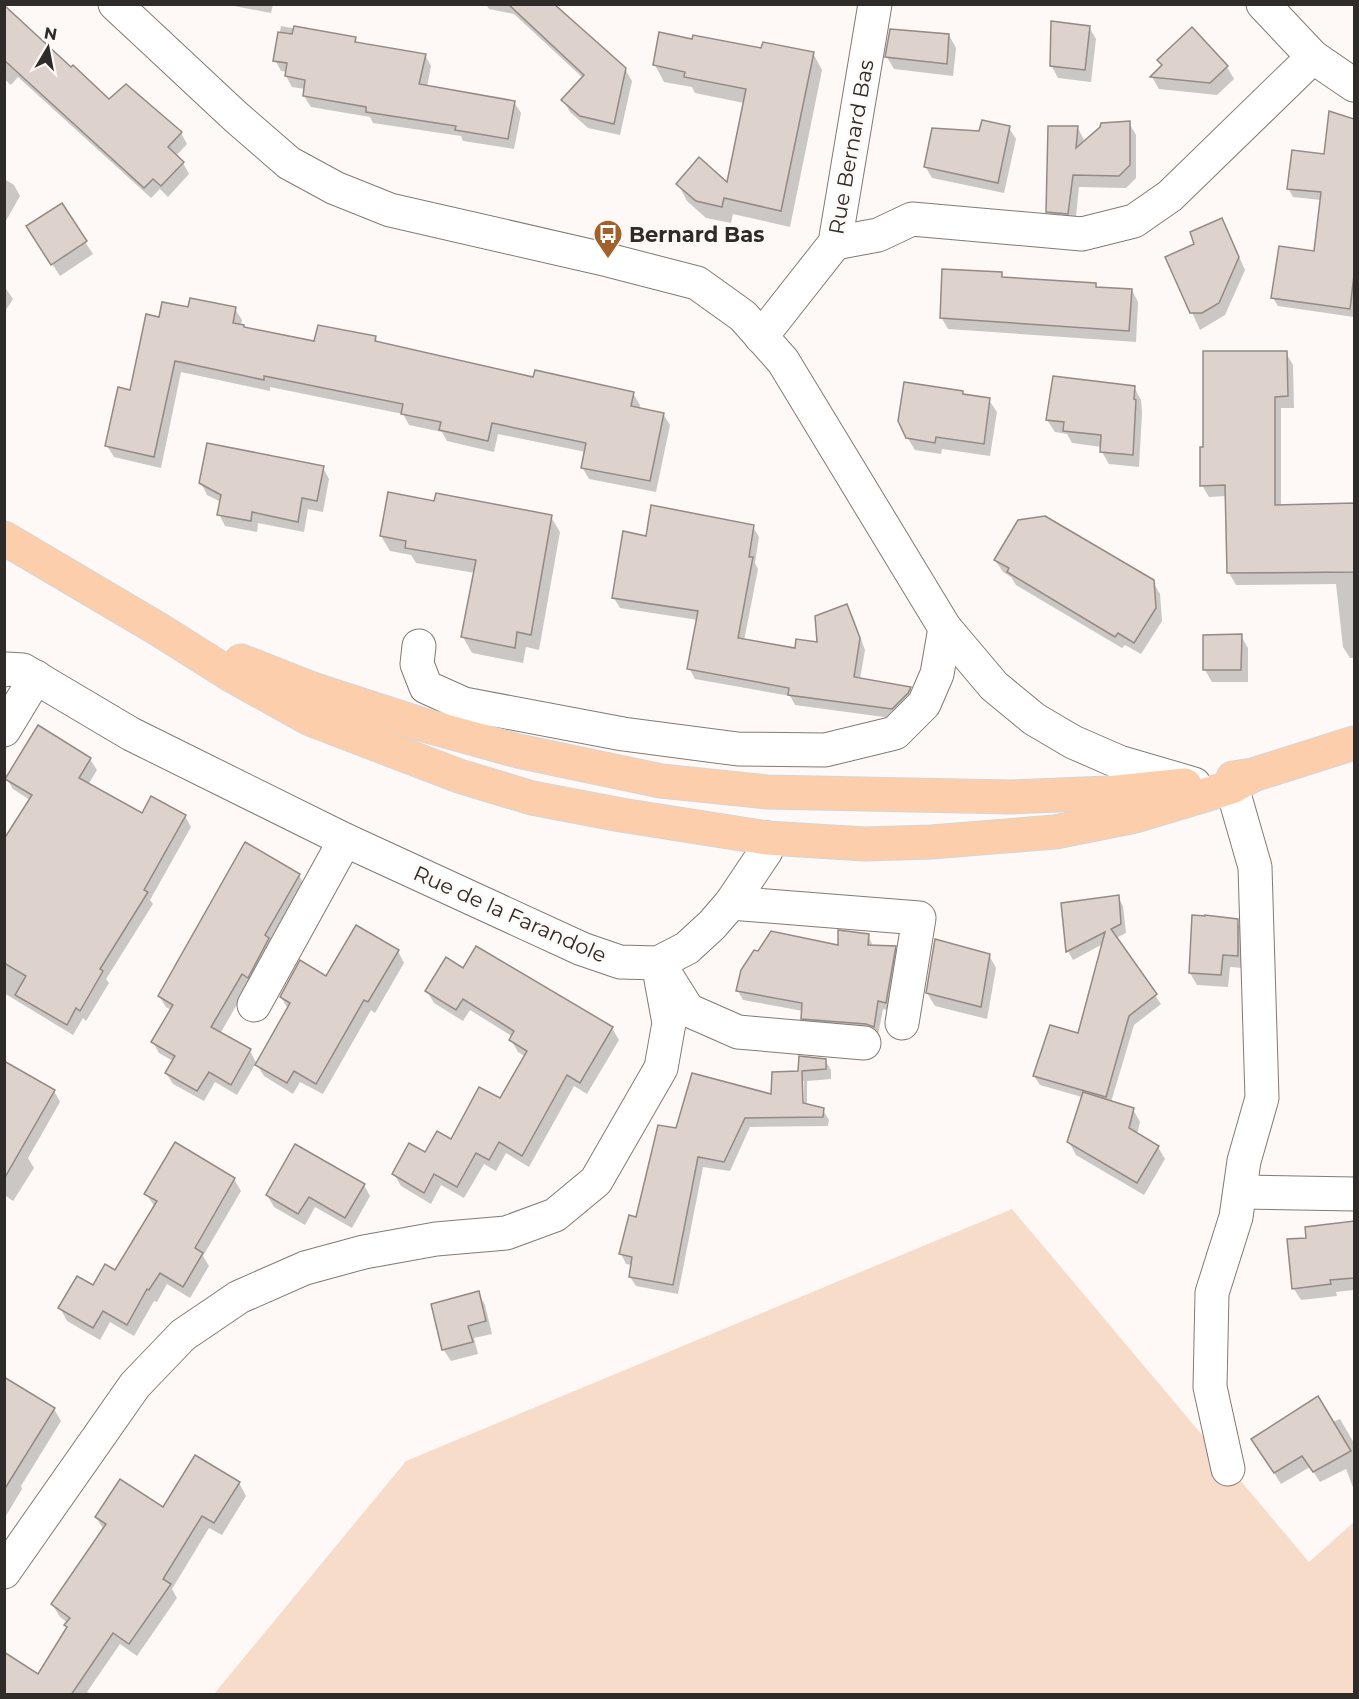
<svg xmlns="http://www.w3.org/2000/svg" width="1359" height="1699" font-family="Montserrat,sans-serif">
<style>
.green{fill:#f7dcc9}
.shadow{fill:#0003;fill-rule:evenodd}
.building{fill:#ded3cc;stroke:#948a83;stroke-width:1.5}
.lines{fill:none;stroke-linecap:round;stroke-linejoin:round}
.minor-casing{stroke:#837a73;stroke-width:35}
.major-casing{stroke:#d5d5d4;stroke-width:35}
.minor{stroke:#fff;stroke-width:33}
.major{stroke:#fdceab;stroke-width:33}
.labels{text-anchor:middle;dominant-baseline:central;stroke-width:4.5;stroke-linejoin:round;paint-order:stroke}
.street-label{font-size:21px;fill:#2f2b28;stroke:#fef9f6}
.poi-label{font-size:21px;font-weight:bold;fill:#2f2b28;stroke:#fef9f6;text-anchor:start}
</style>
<rect width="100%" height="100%" fill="#fef9f6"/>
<!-- green -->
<path class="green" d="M1012 1209 1309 1562 1354 1522V1694H214L406 1461Z"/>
<!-- shadow -->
<g class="shadow">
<path d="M224 4H273L271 13Z"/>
<path d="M486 4H552L625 69 632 81 620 135 588 128 570 112 563 100 583 78 514 14 489 9Z"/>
<path d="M4 7 72 69 109 101 181 133 187 144 176 156 183 163 189 174 168 197 160 189 151 198 18 77 11 85 4 79Z"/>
<path d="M281 26 355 39 358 44 425 55 431 66 427 87 514 102 521 113 514 149 463 141 461 136 373 123 370 117 311 107 304 96 305 89 292 87 286 76 287 72 281 71 275 60Z"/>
<path d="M1089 27 1096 39 1091 82 1058 78 1051 65Z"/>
<path d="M949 35 956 48 953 76 894 69 887 57Z"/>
<path d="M693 40 762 50 813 53 822 70 790 227 733 214 731 223 706 218 687 201 678 184H728L744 103 695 93 692 87 664 82 655 65Z"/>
<path d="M1159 60 1227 67 1234 79 1217 95 1159 89 1152 77 1163 67Z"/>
<path d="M1129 123 1136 135V178L1126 188 1079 187 1075 226 1055 224 1048 212 1078 128 1085 142Z"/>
<path d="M1009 128 1016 139 1004 193 932 178 925 166 980 133Z"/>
<path d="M1340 165 1354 167V317L1278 306 1273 298 1315 253 1321 200 1293 197 1288 188Z"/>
<path d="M4 179 14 185 20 196 4 224Z"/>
<path d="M61 205 93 254 60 276 36 239Z"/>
<path d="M1228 232 1245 270 1225 315 1200 330 1167 257Z"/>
<path d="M1001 274 1004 278 1095 284 1098 288 1132 290 1138 302 1136 342 948 329 941 317Z"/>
<path d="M4 286 13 299 4 313Z"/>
<path d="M190 309H235L242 320 241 326 244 328 316 343 375 337 378 343 534 379 633 393 640 405 639 409 663 414 670 425 656 492 589 479 582 467 586 452 498 434 494 452 447 441 442 432 409 425 403 414 270 387V391L181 372 161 468 114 457 107 446 131 392 160 319Z"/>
<path d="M1286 353 1293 365 1294 408H1281V507L1354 505V658H1350L1343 647 1336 584 1236 585 1229 573 1227 496 1209 497 1202 485Z"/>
<path d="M1134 387 1141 400 1142 413 1139 467 1109 464 1102 452V447L1072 443 1067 434 1055 432 1047 420Z"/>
<path d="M964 396 989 400 997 412 990 456 942 449 941 454 915 450 907 437Z"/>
<path d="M323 468 329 479 323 512 308 509 304 532 258 523 257 532 225 526 219 514 221 502 207 495 201 483Z"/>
<path d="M551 517 560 532 539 650 526 647 523 663 472 653 463 637 475 573 416 563 411 555 390 551 381 536Z"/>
<path d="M753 527 759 537 755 563 758 569 744 641 796 650 819 644 847 606 853 617 865 650 860 679 910 688 916 698 899 719 795 705 790 696 695 679 689 668 698 620 620 608 614 598 647 538Z"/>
<path d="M995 560 1153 582 1160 594 1162 621 1141 654 1125 645 1122 648 1016 585 1011 577 1003 572Z"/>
<path d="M1241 636 1248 648V682H1212L1205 670Z"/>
<path d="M39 727 90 759 97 770 88 785 142 815 185 816 191 827 150 900 153 904 106 979 109 983 86 1021 83 1018 73 1035 4 993V842L30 800 13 789 7 779Z"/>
<path d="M299 875 305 886 220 1034 250 1051 257 1064 288 1009 281 997 398 951 404 963 375 1013 371 1010 323 1094 300 1082 293 1094 264 1076 256 1063 237 1095 215 1082 204 1101 173 1084 166 1073 173 1061 159 1053 153 1042 171 1010 166 1007 159 996Z"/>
<path d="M1118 897 1123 906 1126 933 1116 938 1161 1004 1134 1025 1111 1102 1133 1109 1140 1122 1137 1134 1158 1147 1165 1159 1144 1195 1076 1155 1069 1142 1082 1097 1040 1085 1034 1076 1079 1035 1103 944 1073 960 1068 951 1062 904Z"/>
<path d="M1237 921 1244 933V968L1230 967 1228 987 1197 985 1190 973Z"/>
<path d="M868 935 873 946 895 947 900 956 891 1011 883 1009 878 1035 872 1033 808 1027 802 1018 803 1011 743 1000 738 991Z"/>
<path d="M989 955 996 968 987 1019 935 1006 927 993Z"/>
<path d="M463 970 612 1028 619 1040 587 1094 574 1086 529 1167 506 1153 496 1171 484 1164 464 1198 441 1185 431 1204 401 1186 394 1174 451 1141 500 1100 526 1057 518 1052 511 1040 513 1037 470 1010 463 1021 434 1003 427 991Z"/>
<path d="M800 1058 825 1060 831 1070V1079L807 1081V1106L823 1110 829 1120 828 1126 750 1127 730 1171 703 1167 678 1294 636 1286 630 1277 632 1265 626 1264 621 1254 677 1130 773 1096 800 1073ZM801 1081H804V1110H801Z"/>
<path d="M4 1066 54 1091 60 1102 28 1158 34 1168 13 1201 6 1196 4 1198Z"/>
<path d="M234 1179 241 1191 203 1256 209 1266 190 1298 167 1284 157 1302 154 1301 134 1336 110 1322 100 1340 67 1321 60 1308 115 1272 155 1207 146 1194Z"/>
<path d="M364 1185 370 1196 352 1228 315 1207 305 1225 274 1207 267 1195Z"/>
<path d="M1354 1223V1290L1336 1292 1337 1296 1301 1300 1294 1289 1308 1239 1307 1228Z"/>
<path d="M478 1293 485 1305 492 1334 474 1338 478 1354 451 1361 443 1349Z"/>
<path d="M4 1378 54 1409 61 1421 21 1486 22 1489 4 1519Z"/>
<path d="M1340 1419 1354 1443V1490L1346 1469 1320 1482 1310 1467 1281 1484 1260 1451Z"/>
<path d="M239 1483 246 1496 222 1535 209 1528 172 1589 177 1598 137 1656 120 1644 87 1692 92 1694H4L39 1676 68 1628V1623L60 1617 52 1604 104 1530 96 1517 163 1509Z"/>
</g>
<!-- building -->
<g class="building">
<path d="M508 4H554L626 68 614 124 580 116 561 100 584 75Z"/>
<path d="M4 5 71 67 73 65 109 99 126 84 182 132 168 147 184 162 161 186 153 179 144 188 4 60Z"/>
<path d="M1051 21 1090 26 1085 70 1050 66Z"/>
<path d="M294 26 356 37 355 42 426 54 419 84 515 101 508 139 455 130 456 126 366 112V107L303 96 305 80 285 76 287 63 273 61 278 32 292 34Z"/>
<path d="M1192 27 1228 66 1210 83 1150 77 1162 65 1157 60Z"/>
<path d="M890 29 949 34 947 64 885 57Z"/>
<path d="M659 32 692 39 693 35 761 48 763 42 814 52 781 211 724 198 722 207 696 201 676 184 699 157 727 182 746 89 684 77 685 72 653 65Z"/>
<path d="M1329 111 1354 119V275L1350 309 1271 298 1279 246 1314 251 1321 192 1287 189 1292 150 1324 154Z"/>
<path d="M982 120 1010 126 998 183 924 167 932 128 979 131Z"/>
<path d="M1130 121V165L1119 176 1073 175 1068 214 1046 212 1048 126H1078L1076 148 1100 127 1101 123Z"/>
<path d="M62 203 87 241 51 265 26 226Z"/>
<path d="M1222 218 1239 257 1219 303 1202 313H1190L1165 257 1194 244 1190 232Z"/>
<path d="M942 269 1002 272V277L1096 283V287L1132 289 1129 331 940 318Z"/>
<path d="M190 298 236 307 233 323 244 325V327L314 341 318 325 376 336 375 341 533 377 535 370 634 392 631 406 664 413 650 481 581 468 586 443 492 423 488 441 439 430 441 422 401 414 403 404 264 376V380L175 361 154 457 105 446 118 387 130 390 146 314 159 317 162 302 188 307Z"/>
<path d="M1203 351H1287L1288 396 1275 397V505L1354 503V572L1227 573 1225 485 1200 486V447H1203Z"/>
<path d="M1053 376 1135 386 1134 399 1136 400 1133 455 1100 452 1101 435 1063 431 1064 422 1046 420Z"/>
<path d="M904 382 963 391V394L990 398 984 444 936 437 935 443 906 438 898 421Z"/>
<path d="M207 443 324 466 317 501 302 498 298 522 252 512 251 521 217 515 221 495 199 483Z"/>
<path d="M388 492 434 501 436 493 552 515 531 635 517 632 515 648 461 637 476 560 405 548 406 541 380 536Z"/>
<path d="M651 505 754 525 749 557H753L738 638 795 648 796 639 817 642 815 616 847 604 860 638 854 677 911 687 908 693 892 709 788 695 789 688 687 669 698 611 612 598 623 531 646 536Z"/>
<path d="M1045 516 1154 580 1156 608 1134 643 1118 633 1115 637 1007 572 1009 568 994 560 1018 520Z"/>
<path d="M1242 634 1241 670H1203V635Z"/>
<path d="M38 725 91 758 79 778 142 813 151 796 186 815 144 890 148 892 100 969 103 971 80 1011 76 1008 67 1025 15 995 26 976 4 963V839L32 795 5 779Z"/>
<path d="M245 842 300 874 265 935 269 938 248 978 242 974 211 1027 251 1049 231 1085 209 1072 197 1091 165 1073 175 1056 151 1042 173 1005 158 996Z"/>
<path d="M1119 895 1121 924 1111 929 1157 994 1129 1016 1106 1097 1033 1076 1050 1025 1078 1033 1105 932 1066 952 1061 903Z"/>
<path d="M1192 915 1205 916V915L1238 919V956L1223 955 1221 975 1189 973Z"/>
<path d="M356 925 399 950 368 1002 364 1000 316 1084 294 1071 287 1083 255 1065 290 1003 280 997 300 960 326 976Z"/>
<path d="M838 930 869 934 868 945 896 946 886 1003 878 1001 874 1027 866 1024 801 1019 802 1003 736 991 741 970 754 950 758 951 771 931 838 945Z"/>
<path d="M935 939 990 954 981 1007 926 993Z"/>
<path d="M476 946 613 1027 580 1083 567 1075 522 1156 499 1142 489 1160 476 1153 457 1187 434 1174 424 1193 392 1174 409 1143 425 1152 437 1131 451 1139 479 1087 500 1098 527 1051 509 1040 514 1031 463 999 456 1010 425 991 446 957 463 968Z"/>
<path d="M799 1056 826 1059V1069L802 1071 803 1103 824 1108 823 1117 745 1118 724 1162 698 1157 673 1285 629 1277 632 1257 619 1254 629 1215 636 1217 658 1125 676 1128 692 1073 771 1094 772 1072 798 1071Z"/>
<path d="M4 1061 55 1090 4 1179Z"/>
<path d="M1083 1092 1134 1108 1129 1128 1159 1146 1137 1183 1067 1142Z"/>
<path d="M175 1142 235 1178 195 1248 203 1253 183 1287 160 1273 149 1290 147 1289 127 1325 103 1311 93 1328 58 1308 77 1276 93 1285 105 1264 115 1270 157 1201 144 1194Z"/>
<path d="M295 1144 365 1184 345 1218 309 1197 298 1214 266 1195Z"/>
<path d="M1354 1221V1278L1330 1280 1331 1284 1292 1289 1287 1239 1306 1238 1305 1227Z"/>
<path d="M479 1291 486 1321 468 1326 473 1342 442 1350 431 1304Z"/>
<path d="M4 1377 55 1408 4 1490Z"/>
<path d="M1318 1396 1351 1451 1313 1472 1302 1456 1274 1473 1251 1439Z"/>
<path d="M195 1455 240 1482 214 1523 202 1516 163 1579 171 1584 129 1644 113 1633 71 1695H4V1652L38 1674 67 1627 64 1625 70 1618 51 1604 106 1524 95 1517 120 1479 163 1507Z"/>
</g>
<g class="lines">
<!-- minor casing -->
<g class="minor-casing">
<g id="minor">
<path d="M115 4 236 117 289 163 335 188 390 210 608 260 697 283 743 316 783 361 945 628 994 686 1034 719 1073 742 1119 762 1194 784"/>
<path d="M1263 4 1313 57 1354 85"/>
<path d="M835 243 878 235 912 219 1082 234 1134 221 1170 196 1313 57"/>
<path d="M761 337 835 243 875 4"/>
<path d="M419 646 417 664 426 687 464 704 623 734 738 749 825 750 895 733 924 704 937 674 945 628"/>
<path d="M4 670 6 669 23 670 131 734 345 840 582 949 620 962 658 963 687 948 712 925 731 903 766 851 767 838"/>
<path d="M4 730 36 677"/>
<path d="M731 903 919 918 902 1023"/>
<path d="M666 975 688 1010 738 1032 864 1043"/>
<path d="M254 1005 345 840"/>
<path d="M1240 1192 1354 1194"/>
<path d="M1228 1469 1210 1387 1212 1293 1236 1217 1244 1161 1262 1098 1255 867 1232 787"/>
<path d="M4 1572 135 1385 183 1335 239 1297 305 1268 364 1252 436 1239 506 1233 555 1215 596 1181 661 1068 669 1023 658 963"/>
</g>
</g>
<!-- major casing -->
<g class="major-casing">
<g id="major">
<path d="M4 538 158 629 231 675 310 719 459 776 532 798 621 815 767 838 865 844 931 842 1055 832 1135 816 1232 787 1253 775"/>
<path d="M241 661 315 690 420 724 518 751 661 781 767 792 1010 797 1108 793 1185 785"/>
<path d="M1233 778 1253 775 1354 743"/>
</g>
</g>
<!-- minor -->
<use href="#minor" class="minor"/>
<!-- major -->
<use href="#major" class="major"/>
</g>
<!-- icons -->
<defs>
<g id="bus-pin" transform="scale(1.5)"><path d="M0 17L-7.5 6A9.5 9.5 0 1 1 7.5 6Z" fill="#a2612c" stroke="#fef9f6"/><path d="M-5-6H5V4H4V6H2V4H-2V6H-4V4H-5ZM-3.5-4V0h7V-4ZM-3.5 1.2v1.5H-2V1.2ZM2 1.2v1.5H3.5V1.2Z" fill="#fff"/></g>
</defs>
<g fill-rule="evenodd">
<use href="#bus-pin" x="608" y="234"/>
</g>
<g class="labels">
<!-- street labels -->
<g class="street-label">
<text transform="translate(851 147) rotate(-80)">Rue Bernard Bas</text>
<text transform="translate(510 914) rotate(24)">Rue de la Farandole</text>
</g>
<!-- poi labels -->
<g class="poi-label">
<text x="629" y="234">Bernard Bas</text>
</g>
</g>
<!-- border -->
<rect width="1359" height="1699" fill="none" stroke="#2f2b28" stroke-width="12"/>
<!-- north arrow -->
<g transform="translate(48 48) rotate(10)" stroke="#fef9f6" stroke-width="4.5" paint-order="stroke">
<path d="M0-4.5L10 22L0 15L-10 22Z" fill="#2f2b28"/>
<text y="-9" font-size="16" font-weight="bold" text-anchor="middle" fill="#2f2b28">N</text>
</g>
</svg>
